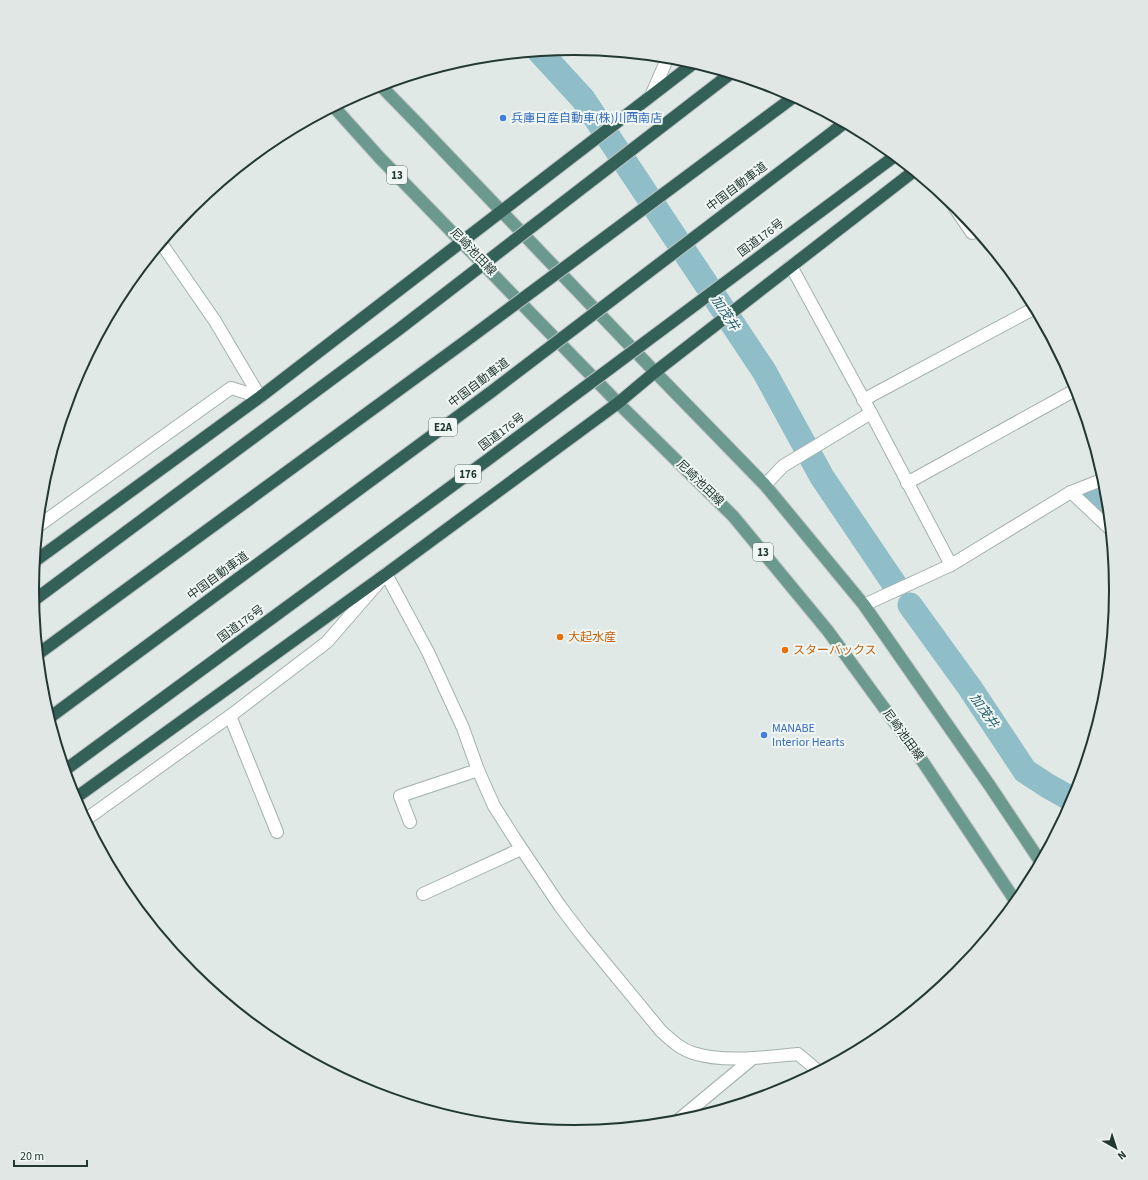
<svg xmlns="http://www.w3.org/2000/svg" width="1148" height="1180" font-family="'Source Sans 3','Noto Sans JP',sans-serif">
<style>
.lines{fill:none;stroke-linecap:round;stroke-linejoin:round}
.canal{stroke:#8fbec8;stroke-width:25}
.minor-casing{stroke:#a4b0ac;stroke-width:14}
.major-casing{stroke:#bdc3c2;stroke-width:14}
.highway-casing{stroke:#bdc3c2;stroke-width:14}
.minor{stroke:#fff;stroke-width:12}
.major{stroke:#6b998e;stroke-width:12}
.highway{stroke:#336057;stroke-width:12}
.highway-bridge-casing{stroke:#bdc3c2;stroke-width:14;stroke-linecap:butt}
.highway-bridge{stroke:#336057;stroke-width:12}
.shop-dot{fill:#3f7fe0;stroke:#f0f6f4;stroke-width:1.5}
.food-dot{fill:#e8710a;stroke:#f0f6f4;stroke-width:1.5}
.labels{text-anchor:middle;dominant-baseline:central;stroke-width:4;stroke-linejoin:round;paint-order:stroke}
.shield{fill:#f0f6f4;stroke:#60716c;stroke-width:1}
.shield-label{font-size:11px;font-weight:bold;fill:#233832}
.shop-label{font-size:12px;fill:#366cbe;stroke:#f0f6f4;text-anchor:start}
.street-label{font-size:12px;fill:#233832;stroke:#f0f6f4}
.food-label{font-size:12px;fill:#c56008;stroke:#f0f6f4;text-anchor:start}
.water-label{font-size:13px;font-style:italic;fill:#255f6c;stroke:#f0f6f4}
.rim{fill:none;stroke:#233832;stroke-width:2}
</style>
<rect width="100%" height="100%" fill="#e1e9e6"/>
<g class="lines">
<!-- canal -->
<g class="canal">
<path d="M539 51 583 99 764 371 822 477 895 585"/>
<path d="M1088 498 1108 513"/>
<path d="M910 605 970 688 1025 771 1048 786 1073 800"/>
</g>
<!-- minor casing -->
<g class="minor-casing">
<g id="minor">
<path d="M651 96 668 57"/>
<path d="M951 202 972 233 977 230"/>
<path d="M161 243 215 321 260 397"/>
<path d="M791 266 871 413 951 565"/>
<path d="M863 400 1035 308"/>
<path d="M907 483 1077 389"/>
<path d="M765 485 783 466 871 413"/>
<path d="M1071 492 1110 529"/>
<path d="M38 526 231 388 260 397"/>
<path d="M864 605 951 565 1071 492 1104 479"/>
<path d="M230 716 277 832"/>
<path d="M85 820 230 716 327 642 386 574 428 652 463 728 478 770 494 806 515 839 560 906 582 935 661 1031C670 1039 680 1049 693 1053 724 1063 766 1057 798 1054L818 1071"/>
<path d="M410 822 400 796 478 770"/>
<path d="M423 894 521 849"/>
<path d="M676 1122 753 1058"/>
</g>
</g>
<!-- major casing -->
<g class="major-casing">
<g id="major">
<path d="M380 85 419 125 655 372 765 485 864 605 990 786 1040 861"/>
<path d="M334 107 379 157 618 403 733 516 828 631 919 756 1016 902"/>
</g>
</g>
<!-- highway casing -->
<g class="highway-casing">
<g id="highway">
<path d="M834 131 844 123"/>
<path d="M868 176 895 156"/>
<path d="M35 561 260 397 694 63"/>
<path d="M74 799 386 574 618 403 655 372 914 171"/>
</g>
</g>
<!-- minor -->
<use href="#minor" class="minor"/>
<!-- major -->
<use href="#major" class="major"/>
<!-- highway -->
<use href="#highway" class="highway"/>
<!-- highway-bridge casing -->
<g class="highway-bridge-casing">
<g id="highway-bridge">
<path d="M33 601 398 330 730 74"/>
<path d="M38 654 463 343 795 96"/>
<path d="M49 718 491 392 834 131"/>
<path d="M65 770 486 461 868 176"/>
</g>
</g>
<!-- highway-bridge -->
<use href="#highway-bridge" class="highway-bridge"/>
</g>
<!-- markers -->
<g class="shop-dot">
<circle cx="503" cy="118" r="4"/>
<circle cx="764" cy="735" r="4"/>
</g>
<g class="food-dot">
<circle cx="560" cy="637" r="4"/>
<circle cx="785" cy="650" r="4"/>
</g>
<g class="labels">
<!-- shield labels -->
<g class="shield">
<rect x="387" y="166" width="20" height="18" rx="3"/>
<rect x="429" y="418" width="28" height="18" rx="3"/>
<rect x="455" y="465" width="26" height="18" rx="3"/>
<rect x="753" y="543" width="20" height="18" rx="3"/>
</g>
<g class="shield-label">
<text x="397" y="175">13</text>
<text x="443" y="427">E2A</text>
<text x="468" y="474">176</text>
<text x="763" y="552">13</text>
</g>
<!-- shop labels -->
<g class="shop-label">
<text x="511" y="118">兵庫日産自動車(株)川西南店</text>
<text x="772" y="728">MANABE<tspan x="772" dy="14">Interior Hearts</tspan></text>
</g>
<!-- street labels -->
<g class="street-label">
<text transform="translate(737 187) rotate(-37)">中国自動車道</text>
<text transform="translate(761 238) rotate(-37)">国道176号</text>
<text transform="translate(473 252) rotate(46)">尼崎池田線</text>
<text transform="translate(479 383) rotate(-37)">中国自動車道</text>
<text transform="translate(502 432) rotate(-37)">国道176号</text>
<text transform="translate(700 483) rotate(44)">尼崎池田線</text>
<text transform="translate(218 576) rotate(-36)">中国自動車道</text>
<text transform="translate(241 624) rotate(-36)">国道176号</text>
<text transform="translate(903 735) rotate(54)">尼崎池田線</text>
</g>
<!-- food labels -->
<g class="food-label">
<text x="568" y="637">大起水産</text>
<text x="793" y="650">スターバックス</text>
</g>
<!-- water labels -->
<g class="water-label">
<text transform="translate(725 313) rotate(56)">加茂井</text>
<text transform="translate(984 711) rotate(55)">加茂井</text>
</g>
</g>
<!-- crop -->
<path d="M0 0H1148V1180H0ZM39 590a535 535 0 1 1 1070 0a535 535 0 1 1-1070 0Z" fill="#e0e7e4" fill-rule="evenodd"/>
<path class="rim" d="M39 590a535 535 0 1 1 1070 0a535 535 0 1 1-1070 0Z"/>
<!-- north arrow -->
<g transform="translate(1116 1148) rotate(141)" stroke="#f0f6f4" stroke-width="3" paint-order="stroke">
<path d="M0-3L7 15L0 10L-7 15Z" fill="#233832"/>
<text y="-6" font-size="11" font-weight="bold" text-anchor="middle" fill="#233832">N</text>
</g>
<!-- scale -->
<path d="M14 1160v6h73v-6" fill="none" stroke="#233832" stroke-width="2"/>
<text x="20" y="1160" font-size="12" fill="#233832" stroke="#f0f6f4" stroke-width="3" paint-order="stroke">20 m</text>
</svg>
